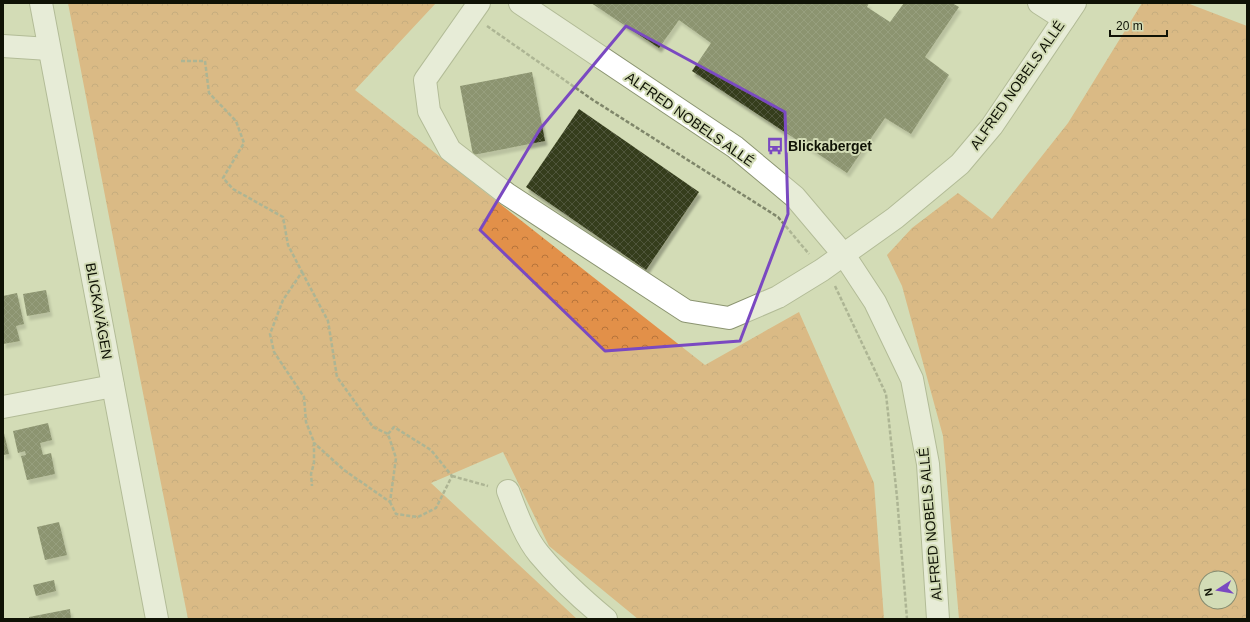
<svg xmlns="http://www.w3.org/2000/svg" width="1250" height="622" font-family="Arial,sans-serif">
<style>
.forest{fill:url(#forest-crowns);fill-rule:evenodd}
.building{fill:url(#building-cross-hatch);filter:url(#shadow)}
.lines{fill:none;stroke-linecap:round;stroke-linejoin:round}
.minor-casing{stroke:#8b9471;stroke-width:24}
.path{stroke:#7f866a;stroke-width:2.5;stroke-dasharray:4 2;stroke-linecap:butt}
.minor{stroke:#fff;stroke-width:22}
.marked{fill:none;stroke:#7a49c1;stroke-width:3;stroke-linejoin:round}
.labels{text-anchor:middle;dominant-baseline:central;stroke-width:4;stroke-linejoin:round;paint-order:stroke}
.street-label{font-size:14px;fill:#0f1205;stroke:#d3dcb6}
.poi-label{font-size:14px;font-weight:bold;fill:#0f1205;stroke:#d3dcb6;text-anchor:start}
</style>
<defs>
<pattern id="forest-crowns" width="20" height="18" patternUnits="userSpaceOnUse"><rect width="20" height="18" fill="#e29049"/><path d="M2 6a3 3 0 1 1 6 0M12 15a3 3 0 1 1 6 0" fill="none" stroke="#b6743b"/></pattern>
<pattern id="building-cross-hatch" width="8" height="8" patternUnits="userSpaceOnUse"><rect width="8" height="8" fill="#363c1c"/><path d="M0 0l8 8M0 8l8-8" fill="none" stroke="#50553a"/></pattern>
<filter id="shadow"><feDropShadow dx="2.5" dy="4.5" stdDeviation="1" flood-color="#0004"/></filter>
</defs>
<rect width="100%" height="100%" fill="#d3dcb6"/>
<!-- forest -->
<g class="forest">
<path d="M68 3H436L355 90 705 365 799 312 874 483 884 619H638L549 546 503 452 431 483 577 619H188L140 378Z"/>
<path d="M1142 3H1187L1247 26V619H959L943 436 902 286 887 255 912 228 958 193 992 219 1068 123ZM1206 578H1230V602H1206Z"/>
</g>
<!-- building -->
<g class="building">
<path d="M591 3H869L867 7 890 22 904 3H952L959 7 925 57 949 75 911 134 885 118 847 173 692 71 711 43 679 20 659 48Z"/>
<path d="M532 72 545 141 473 155 460 86Z"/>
<path d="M579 109 699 192 646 270 526 187Z"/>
<path d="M46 290 50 312 27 316 23 294Z"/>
<path d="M17 293 24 324 16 326 20 341 3 344V296Z"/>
<path d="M48 423 52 440 40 443 43 455 51 453 55 474 27 480 21 456 26 455 25 451 18 453 13 431Z"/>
<path d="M3 429 9 454 3 455Z"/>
<path d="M59 522 67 555 45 560 37 527Z"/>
<path d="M54 580 56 591 36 596 33 585Z"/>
<path d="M70 609 71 619H29V617Z"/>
</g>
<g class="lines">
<!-- minor casing -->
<g class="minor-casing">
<g id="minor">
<path d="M41 3 157 619"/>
<path d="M479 3 425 80 429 111 450 150 507 194 686 311 729 318 778 297 822 270 895 218 960 164 992 126 1075 3"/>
<path d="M520 3 735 147 795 197 844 255 875 302 912 379 928 464 938 619"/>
<path d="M1039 3 1064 19"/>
<path d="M3 46 49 49"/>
<path d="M3 407 113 386"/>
<path d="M508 491C516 512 525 537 539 554 559 578 583 600 606 619"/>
</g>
</g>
<!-- path -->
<g class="path">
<path d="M487 26 593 100 778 217 809 254"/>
<path d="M181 61H205L209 93 236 121 244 143 223 178 233 189 283 217 288 245 302 272 283 300 270 334 274 352 304 397 306 422 314 442V463L311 474 312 486"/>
<path d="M302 272 328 321 337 377 373 427 388 434 396 458 390 502 344 470 314 443"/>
<path d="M835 286 886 394 897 497 907 619"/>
<path d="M388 434 394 427 431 450 452 476 436 508 418 517 396 514 390 502"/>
<path d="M452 476 488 486"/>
</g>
<!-- minor -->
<use href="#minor" class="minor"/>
</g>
<!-- marked area -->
<path d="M0 0H1250V622H0ZM626 26 785 112 788 214 740 341 605 351 480 230 540 129Z" fill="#d3dcb6" fill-opacity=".55" fill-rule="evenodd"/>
<path class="marked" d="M626 26 785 112 788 214 740 341 605 351 480 230 540 129Z"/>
<!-- icons -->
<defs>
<g id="bus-bare" transform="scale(1.38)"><path d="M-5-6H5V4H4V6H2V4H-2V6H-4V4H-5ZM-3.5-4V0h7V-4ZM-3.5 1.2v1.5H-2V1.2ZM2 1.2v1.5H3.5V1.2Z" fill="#7a49c1" stroke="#d3dcb6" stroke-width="2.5" paint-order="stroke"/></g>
</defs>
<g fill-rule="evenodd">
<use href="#bus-bare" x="775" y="146"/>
</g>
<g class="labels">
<!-- street labels -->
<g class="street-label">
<text transform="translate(1017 85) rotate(-55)">ALFRED NOBELS ALLÉ</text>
<text transform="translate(690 119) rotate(35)">ALFRED NOBELS ALLÉ</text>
<text transform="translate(99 311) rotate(80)">BLICKAVÄGEN</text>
<text transform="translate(930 524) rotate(-95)">ALFRED NOBELS ALLÉ</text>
</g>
<!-- poi labels -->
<g class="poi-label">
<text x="788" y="146">Blickaberget</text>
</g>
</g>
<!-- border -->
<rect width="1250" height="622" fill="none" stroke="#0f1205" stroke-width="8"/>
<!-- north arrow -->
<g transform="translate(1218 590) rotate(258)"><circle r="19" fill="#d3dcb6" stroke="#858b6f"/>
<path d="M0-3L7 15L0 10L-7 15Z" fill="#7a49c1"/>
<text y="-6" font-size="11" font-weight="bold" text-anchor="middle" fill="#0f1205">N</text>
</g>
<!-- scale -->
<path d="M1110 30v6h57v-6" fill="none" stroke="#0f1205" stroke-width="2"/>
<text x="1116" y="30" font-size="12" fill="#0f1205" stroke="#d3dcb6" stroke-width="3" paint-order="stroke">20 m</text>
</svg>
